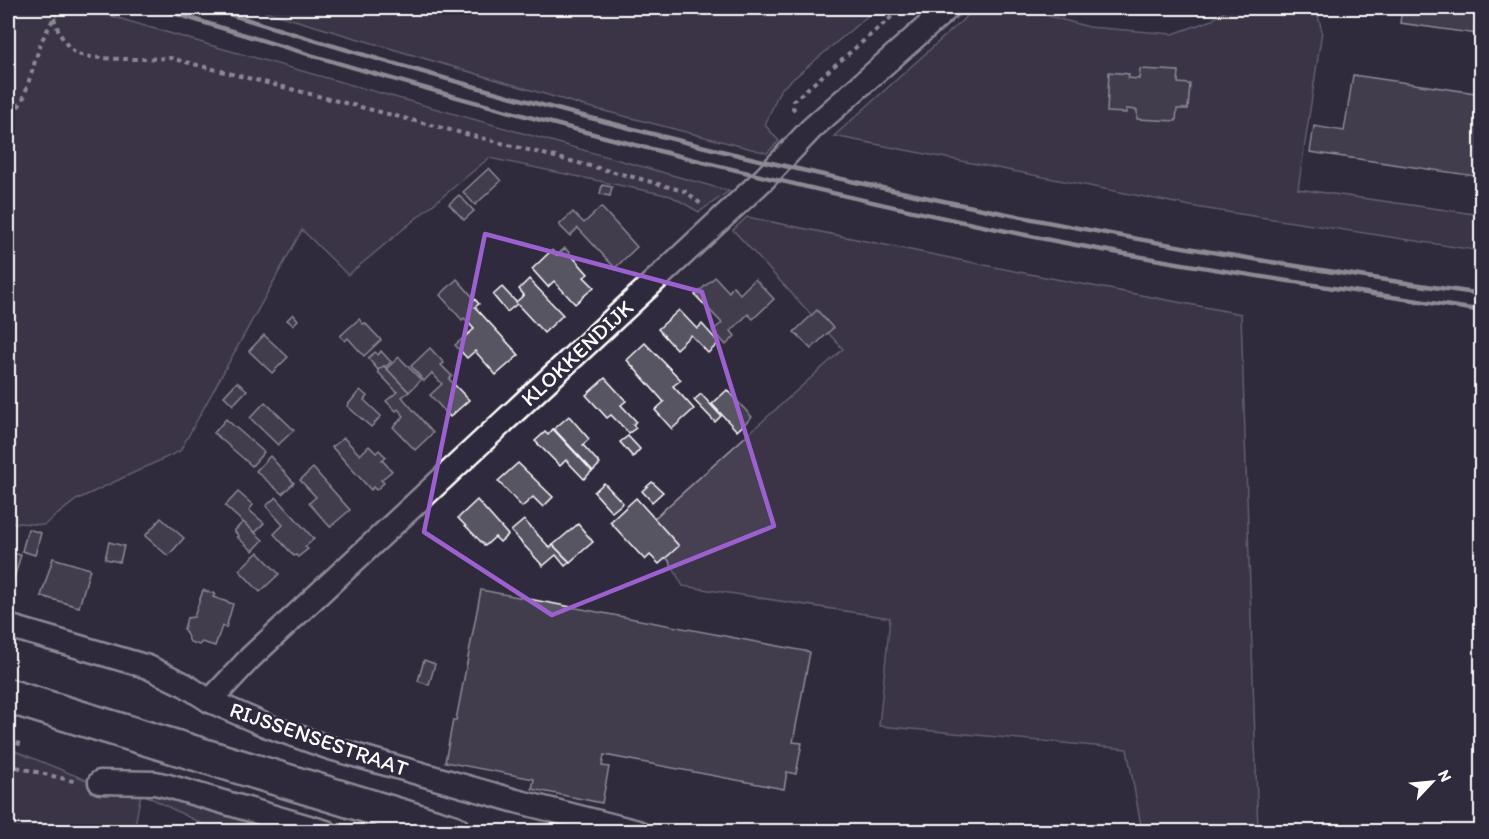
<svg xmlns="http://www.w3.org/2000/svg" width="1489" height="839" font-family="Itim,sans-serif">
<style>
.green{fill:#464152;stroke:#a2a0a8;stroke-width:1.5}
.building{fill:#595564;stroke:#fff;stroke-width:1.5}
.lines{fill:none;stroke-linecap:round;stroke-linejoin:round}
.street-casing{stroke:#fff;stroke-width:27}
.primary-casing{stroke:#fff;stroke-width:38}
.path{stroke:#fff;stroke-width:4;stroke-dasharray:4.5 4.5;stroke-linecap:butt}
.street{stroke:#2f2a3d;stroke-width:22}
.primary{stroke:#2f2a3d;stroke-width:33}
.rail{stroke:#fff;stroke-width:4.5}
.marked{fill:none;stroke:#9c61cf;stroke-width:4.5;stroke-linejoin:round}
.labels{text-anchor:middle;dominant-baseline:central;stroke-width:5;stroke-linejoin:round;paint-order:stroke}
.street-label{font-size:22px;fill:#fff;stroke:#2f2a3d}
</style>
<rect width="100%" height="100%" fill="#2f2a3d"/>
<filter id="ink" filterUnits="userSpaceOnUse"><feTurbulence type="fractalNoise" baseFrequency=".0167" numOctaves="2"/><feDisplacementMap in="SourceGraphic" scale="12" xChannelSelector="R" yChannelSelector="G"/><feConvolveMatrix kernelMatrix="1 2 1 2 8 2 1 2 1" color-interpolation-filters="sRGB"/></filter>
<g filter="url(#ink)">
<!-- green -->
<g class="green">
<path d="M13 8H84L220 48 729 191 699 212 671 196 489 158 348 275 302 230 180 451 76 500 44 525 8 522V21Z"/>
<path d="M254 8H877L780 90 765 125 779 141 767 153 585 106Z"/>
<path d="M976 8H1020L1089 27 1173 34 1212 20 1229 8H1316L1322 31 1298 189 1481 215V251L1201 208 834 136Z"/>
<path d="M747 217 1024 273 1241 314 1258 831H1142L1127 749 879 726 890 618 683 586 648 524 843 349 733 230Z"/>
<path d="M8 748 113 791 165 794 303 831H216L141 793 134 831H8Z"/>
</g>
<!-- building -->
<g class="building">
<path d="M1402 8H1481L1477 34 1400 23Z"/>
<path d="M1140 69 1179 71 1178 83 1190 84 1188 109H1177L1176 121 1137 119V110L1126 109V113L1107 112 1109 72 1129 74 1128 78 1139 79Z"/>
<path d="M1353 75 1482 94V177L1310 152 1314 126 1344 131Z"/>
<path d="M489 168 501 181 475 205 463 192Z"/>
<path d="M602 185 612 187 610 196 600 194Z"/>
<path d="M459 195 474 211 464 220 449 204Z"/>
<path d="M601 207 637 247 615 268 578 228 570 236 559 225 573 212 584 223Z"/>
<path d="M565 248 588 274 584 277 594 287 575 304 554 281 548 287 532 269 552 250 557 255Z"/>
<path d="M715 277 729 292 733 286 740 294 755 279 774 299 753 319 748 314 731 331 735 336 726 345 713 330 722 323 695 295Z"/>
<path d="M457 279 479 304 475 307 519 355 496 375 475 351 467 358 455 345 474 329 464 318 462 320 440 295Z"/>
<path d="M529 279 563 315 544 333 517 304 507 312 493 295 502 287 516 302 524 295 519 289Z"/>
<path d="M679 310 697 329 702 324 719 343 708 353 691 335 676 349 658 329Z"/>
<path d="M817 310 833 328 811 349 794 332Z"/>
<path d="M293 314 298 320 293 325 287 320Z"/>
<path d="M359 319 363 324 365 323 381 340 364 356 348 338 345 341 340 336Z"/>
<path d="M264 335 288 357 272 373 249 351Z"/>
<path d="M645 343 681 380 673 386 694 409 672 429 655 410 664 402 627 360Z"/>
<path d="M430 348 444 363 441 365 452 376 449 379 469 400 450 417 430 395 442 384 432 373 424 381 411 366Z"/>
<path d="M381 351 391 362 385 367 387 368 399 357 421 380 409 392 384 366 378 370 368 358 375 352 378 355Z"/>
<path d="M384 366 409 392 402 397 433 433 415 450 393 427 404 416 398 409 396 411 386 401 397 392 378 372V370Z"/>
<path d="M605 378 626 401 621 405 636 421 633 425 636 428 629 433 611 415 607 418 586 395Z"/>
<path d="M237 382 247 390 233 405 224 396Z"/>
<path d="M360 390 367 396 364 400 381 416 371 427 347 406Z"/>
<path d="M727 390 752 417 737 431 712 404Z"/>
<path d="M701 394 721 416 715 422 694 400Z"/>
<path d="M265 402 294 430 278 445 250 418Z"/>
<path d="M569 416 589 439 583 445 600 464 593 471 554 429Z"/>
<path d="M226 419 264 452 252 466 214 433Z"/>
<path d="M553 429 592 471 584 479 566 460 560 466 535 441 545 432 548 435Z"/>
<path d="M628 436 640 449 633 457 620 442Z"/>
<path d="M344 438 360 455 369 446 376 453 379 450 386 457 382 460 392 471 381 480 384 483 376 490 373 487 371 490 332 447Z"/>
<path d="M270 456 294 483 282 494 256 471Z"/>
<path d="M518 463 553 497 543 507 533 497 522 507 498 481Z"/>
<path d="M313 468 350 510 330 527 309 503 316 497 300 480Z"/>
<path d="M652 482 663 492 652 502 642 491Z"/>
<path d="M604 483 623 503 612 512 594 492Z"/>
<path d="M238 492 253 505 249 510 264 523 255 533 225 506Z"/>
<path d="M276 497 314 539 305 547 308 549 298 557 296 555 294 556 274 534 283 525 266 506Z"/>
<path d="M636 498 679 546 659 564 650 555 645 560 610 522Z"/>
<path d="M477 500 508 535 500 542 495 537 485 546 458 518Z"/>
<path d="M161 518 184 538 168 556 145 536Z"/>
<path d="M524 520 550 548 553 545 570 562 565 566 556 555 543 566 511 531Z"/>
<path d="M243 522 263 540 253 551 237 537 239 536 234 531Z"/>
<path d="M578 524 593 542 570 562 553 545Z"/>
<path d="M28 529 41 533 35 555 22 551Z"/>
<path d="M109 542 124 546 120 562 105 559Z"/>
<path d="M8 552 21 555 11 588 8 587Z"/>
<path d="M258 552 279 574 260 592 239 570Z"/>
<path d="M53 558 90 569 79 607 41 596Z"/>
<path d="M203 590 215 594 213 597 233 604 226 628 222 626 215 646 202 642 199 645 190 642 184 629 187 618 194 617Z"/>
<path d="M481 590 810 652 793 742 802 743 796 774 787 772 784 789 604 755 602 766 609 767 602 803 532 789 534 779 445 762 453 720H456Z"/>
<path d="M424 660 435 664 429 685 418 681Z"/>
</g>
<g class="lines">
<!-- street casing -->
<g class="street-casing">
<g id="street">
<path d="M8 626 148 667 185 685 210 701 265 725 330 748 516 801 638 832"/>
<path d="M210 701 251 657 765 178 811 129 948 8"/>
<path d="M100 782 155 783 168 786 326 832"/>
</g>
</g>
<!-- primary casing -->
<g class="primary-casing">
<path id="primary" d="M8 696 453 832"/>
</g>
<!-- path -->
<g class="path">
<path d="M54 18C58 31 64 45 76 53 89 61 152 59 170 58L637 178 687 192 703 206"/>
<path d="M795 110 793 108V101L902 8"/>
<path d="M8 122 23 100 41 42 59 8"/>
<path d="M8 740 23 745"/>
<path d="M8 765 77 782"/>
</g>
<!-- street -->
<use href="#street" class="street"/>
<!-- primary -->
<use href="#primary" class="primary"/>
<!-- rail -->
<g class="rail">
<path d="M158 8C451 101 748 179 1050 240 1193 268 1337 288 1482 311"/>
<path d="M210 8C433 78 659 140 887 189 1084 232 1282 266 1482 294"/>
</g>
</g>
</g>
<!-- marked area -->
<path d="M0 0H1489V839H0ZM485 234 702 292 774 526 552 615 424 532Z" fill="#2f2a3d" fill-opacity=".55" fill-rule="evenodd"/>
<path class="marked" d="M485 234 702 292 774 526 552 615 424 532Z"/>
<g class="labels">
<!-- street labels -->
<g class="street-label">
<text transform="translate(577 353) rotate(-43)">KLOKKENDIJK</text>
<text transform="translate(319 739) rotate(19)">RIJSSENSESTRAAT</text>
</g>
</g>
<!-- margin -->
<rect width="1489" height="839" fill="none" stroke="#2f2a3d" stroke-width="30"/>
<rect x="15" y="15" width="1459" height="809" fill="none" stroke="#fff" stroke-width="2" filter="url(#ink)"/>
<!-- north arrow -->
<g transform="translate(1432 782) rotate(64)" stroke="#2f2a3d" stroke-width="4.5" paint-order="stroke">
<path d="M0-4.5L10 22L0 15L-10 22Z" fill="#ffffff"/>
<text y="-9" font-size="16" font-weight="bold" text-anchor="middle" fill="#ffffff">N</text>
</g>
</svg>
